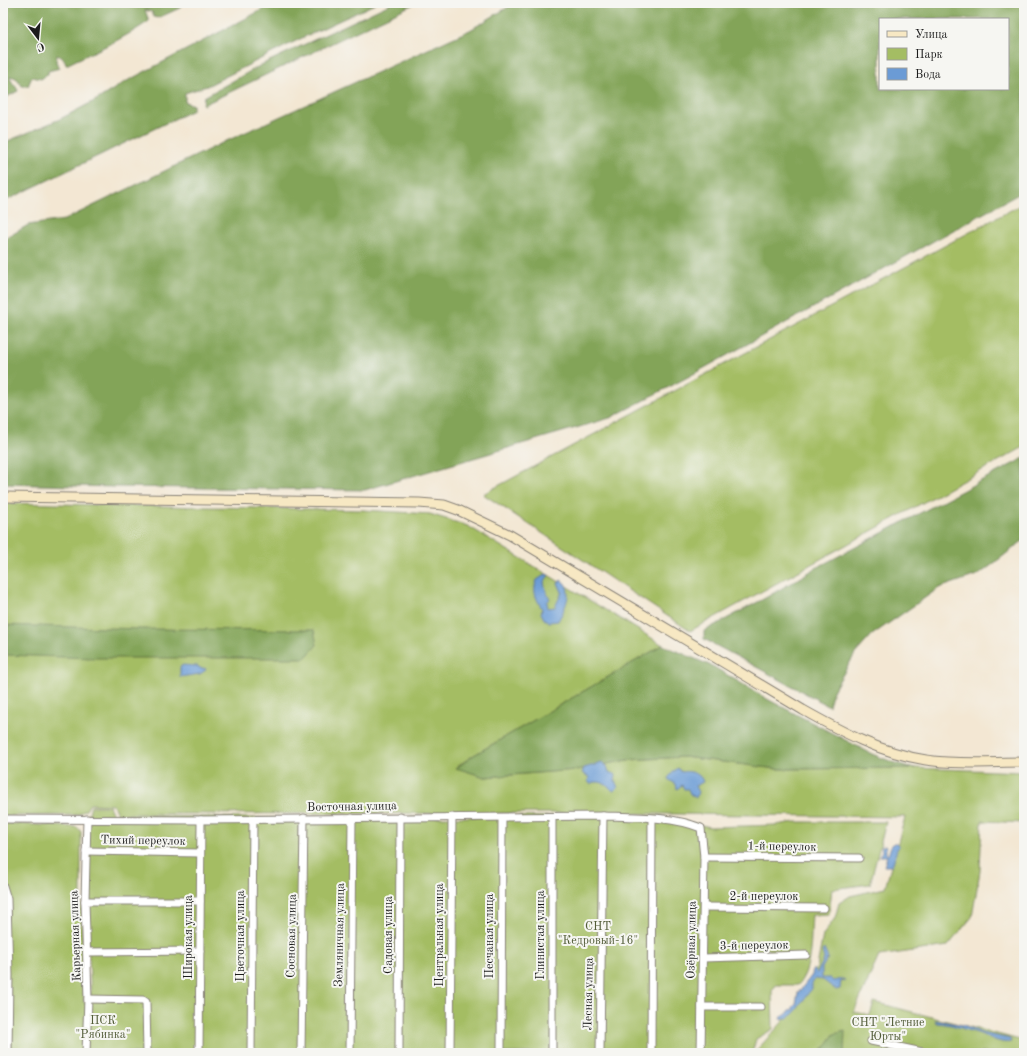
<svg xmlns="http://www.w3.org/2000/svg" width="1027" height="1056" font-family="'Old Standard TT',serif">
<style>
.green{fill:#a4bd63;stroke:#606c40}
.forest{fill:#83a459;stroke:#50603a;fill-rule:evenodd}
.water{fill:#6b9bd5;stroke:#445c78}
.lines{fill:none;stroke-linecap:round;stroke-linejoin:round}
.street-casing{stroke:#888278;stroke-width:9}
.secondary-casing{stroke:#888278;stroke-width:11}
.street{stroke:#fff;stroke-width:7}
.secondary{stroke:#f7e8c3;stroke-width:9}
.labels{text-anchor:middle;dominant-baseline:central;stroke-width:4;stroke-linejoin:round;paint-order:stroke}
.street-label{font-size:12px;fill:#1c1c1c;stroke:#f6f6f2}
.park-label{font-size:12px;fill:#525c38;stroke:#f6f6f2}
</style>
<rect width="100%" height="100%" fill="#f6f6f2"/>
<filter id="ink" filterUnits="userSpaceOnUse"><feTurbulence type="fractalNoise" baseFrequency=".025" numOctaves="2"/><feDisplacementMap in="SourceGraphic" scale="8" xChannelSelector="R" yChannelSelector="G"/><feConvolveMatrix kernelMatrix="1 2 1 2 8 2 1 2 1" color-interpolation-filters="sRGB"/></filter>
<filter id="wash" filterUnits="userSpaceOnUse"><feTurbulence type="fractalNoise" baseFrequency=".012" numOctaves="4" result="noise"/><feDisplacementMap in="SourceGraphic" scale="16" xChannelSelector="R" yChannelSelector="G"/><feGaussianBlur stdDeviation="0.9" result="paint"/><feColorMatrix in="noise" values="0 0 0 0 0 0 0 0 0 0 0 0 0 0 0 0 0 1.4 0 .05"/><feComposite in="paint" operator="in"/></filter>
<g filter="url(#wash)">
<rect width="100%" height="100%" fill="#f3e7d3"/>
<!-- green -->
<g class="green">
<path d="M1024 203V447L690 631 483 494Z"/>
<path d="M3 503 363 510 430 514 468 526 663 645 474 755 456 767 485 777 576 770 628 760 684 757 777 769 915 768 1024 772V823L982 821 980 871 972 917 948 946 879 956 854 1012 870 1015 874 1002 1024 1041V1053H844L823 1048 821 1053H754L798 1005 817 967 823 935 835 918 839 903 850 896 885 888 905 817 595 813 117 814 113 805 90 804 86 810 77 815 3 816Z"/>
<path d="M91 806H109L113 815 251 818 661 816 710 827 776 825 795 822H886L870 884 832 889 829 914 812 915C810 938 813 967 798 985H776L772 991 773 1029 756 1039 753 1050 749 1053H3V823L77 827 81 832V895L84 1003H91L87 910 88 816Z"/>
</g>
<!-- forest -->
<g class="forest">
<path d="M3 3H184L180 8 158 18 154 17 152 12 145 10 149 21C124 39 95 51 66 65L64 59 57 55 56 62 60 68 48 71V74L41 79 32 77 28 86H22L16 78 10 76C10 82 16 85 18 91L3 99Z"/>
<path d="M275 3H377L300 39 207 86 185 93V102L193 105V110L3 202V143L60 119 98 99 125 82Z"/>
<path d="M392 3H416L203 105 204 97 263 64Z"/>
<path d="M515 3H1024V191L688 377 610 418 365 490 114 487 3 484V240L28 225 64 220 222 143 470 30ZM880 19H1008V89H880Z"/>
<path d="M1024 458V540L980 574 939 588 872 635 855 654 833 691 829 706 704 639V631L767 597 816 568Z"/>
<path d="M3 625 142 629 314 630 317 645 305 658H92L3 655Z"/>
<path d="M663 645 714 667 769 700 872 754 895 763 915 768 777 769 684 757 628 760 576 770 485 777 456 768 474 755Z"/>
<path d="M845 1031 844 1053H821L834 1034Z"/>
</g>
<!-- water -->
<g class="water">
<path d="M546 574 549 575 544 582 546 591 550 599 547 602 548 608 555 607 562 592 558 583 561 580C575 589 565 609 558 621L549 622 544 619 541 613 542 609C538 601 531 592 537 580Z"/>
<path d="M183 665 197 666 202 669 205 668 206 670 200 674 180 677V667Z"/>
<path d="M602 763 607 766 609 772 616 775 615 780 618 788 613 791C607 784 599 779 590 784L588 781 589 777 582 773 584 768Z"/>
<path d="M677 768 682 772C689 770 701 773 703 782L695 786 698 792 696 798 690 794 688 789H684L682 785 677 789 676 784 669 780 668 778Z"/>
<path d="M895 842 899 846C895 852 895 859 892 866H884L887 856H879L882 851 881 847 885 845 886 846V853L888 855 891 846Z"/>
<path d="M824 949 828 958 822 968V978H830L833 981 843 979 845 980 841 981 840 989 836 990 823 980 815 979 812 984V989C800 1001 798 1017 781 1020L780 1018 787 1014 789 1011 793 1010V1007L796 1004 798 993 812 975 813 969 817 973 824 959 822 951Z"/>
<path d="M935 1020 963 1025 982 1033 1010 1039 1012 1042C999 1045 986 1035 974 1032 965 1030 955 1025 945 1024 941 1023 939 1024 936 1022Z"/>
</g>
</g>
<g filter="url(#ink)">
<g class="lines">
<!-- street casing -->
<g class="street-casing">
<g id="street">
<path d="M3 819 201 820 603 816C634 817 671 816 701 828L704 857 701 1053"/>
<path d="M86 851 200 853"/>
<path d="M704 857 859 858"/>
<path d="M3 886 7 899 9 975 8 1053"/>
<path d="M85 901H200"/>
<path d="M704 907 824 908"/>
<path d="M87 952 200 951"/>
<path d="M703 958 806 955"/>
<path d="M88 999 143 1000 146 1002 147 1053"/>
<path d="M702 1007H761"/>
<path d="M871 1041 927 1053"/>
<path d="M86 1053 88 999 85 901 87 819"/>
<path d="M199 1053 201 820"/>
<path d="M251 1053 253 819"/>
<path d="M301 1053 304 818"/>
<path d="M350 1053 352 818"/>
<path d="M399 1053 400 817"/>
<path d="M450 1053 452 817"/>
<path d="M501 1053 502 818"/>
<path d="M552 1053V818"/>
<path d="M600 1053 603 816"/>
<path d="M651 1053 652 819"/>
</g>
</g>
<!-- secondary casing -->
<g class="secondary-casing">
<path id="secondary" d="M3 497 419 503 444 505 458 510 510 535 803 710C842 732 881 753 926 760 958 765 992 762 1024 762"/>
</g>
<!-- street -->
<use href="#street" class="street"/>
<!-- secondary -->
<use href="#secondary" class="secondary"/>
</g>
</g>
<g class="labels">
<!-- street labels -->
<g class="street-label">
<text transform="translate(352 807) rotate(-1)">Восточная улица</text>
<text transform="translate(143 841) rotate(1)">Тихий переулок</text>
<text transform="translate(782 847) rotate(1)">1-й переулок</text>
<text x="764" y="897">2-й переулок</text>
<text transform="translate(340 935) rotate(-89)">Земляничная улица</text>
<text transform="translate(389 935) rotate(-90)">Садовая улица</text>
<text transform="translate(440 935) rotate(-90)">Центральная улица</text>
<text transform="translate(541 935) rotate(-90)">Глинистая улица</text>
<text transform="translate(76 936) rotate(-92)">Карьерная улица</text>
<text transform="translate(241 936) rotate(-90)">Цветочная улица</text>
<text transform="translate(292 936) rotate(-89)">Сосновая улица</text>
<text transform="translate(490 936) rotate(-90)">Песчаная улица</text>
<text transform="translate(189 937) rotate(-90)">Широкая улица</text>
<text transform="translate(692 940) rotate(-89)">Озёрная улица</text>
<text transform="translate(754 946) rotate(-1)">3-й переулок</text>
<text transform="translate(589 994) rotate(-89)">Лесная улица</text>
</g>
<!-- park labels -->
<g class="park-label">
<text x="598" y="927">СНТ<tspan x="598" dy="14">"Кедровый-16"</tspan></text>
<text x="103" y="1021">ПСК<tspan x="103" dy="14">"Рябинка"</tspan></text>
<text x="888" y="1023">СНТ "Летние<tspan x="888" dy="14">Юрты"</tspan></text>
</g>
</g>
<!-- margin -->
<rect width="1027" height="1056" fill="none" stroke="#f6f6f2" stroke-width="16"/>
<!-- legend -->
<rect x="879" y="18" width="130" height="72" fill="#f6f6f2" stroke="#9f9f9c"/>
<rect x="887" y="31" width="20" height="6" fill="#f7e8c3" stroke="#9f9f9c"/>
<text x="915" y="38" font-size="12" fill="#1c1c1c">Улица</text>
<rect x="887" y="48" width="20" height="12" fill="#a4bd63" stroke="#9f9f9c"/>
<text x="915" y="58" font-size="12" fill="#1c1c1c">Парк</text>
<rect x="887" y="68" width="20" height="12" fill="#6b9bd5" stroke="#9f9f9c"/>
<text x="915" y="78" font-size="12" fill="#1c1c1c">Вода</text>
<!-- north arrow -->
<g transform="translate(38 38) rotate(164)" stroke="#f6f6f2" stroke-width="3" paint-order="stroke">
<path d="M0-3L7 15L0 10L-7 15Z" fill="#1c1c1c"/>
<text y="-6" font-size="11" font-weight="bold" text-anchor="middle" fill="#1c1c1c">С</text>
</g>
</svg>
